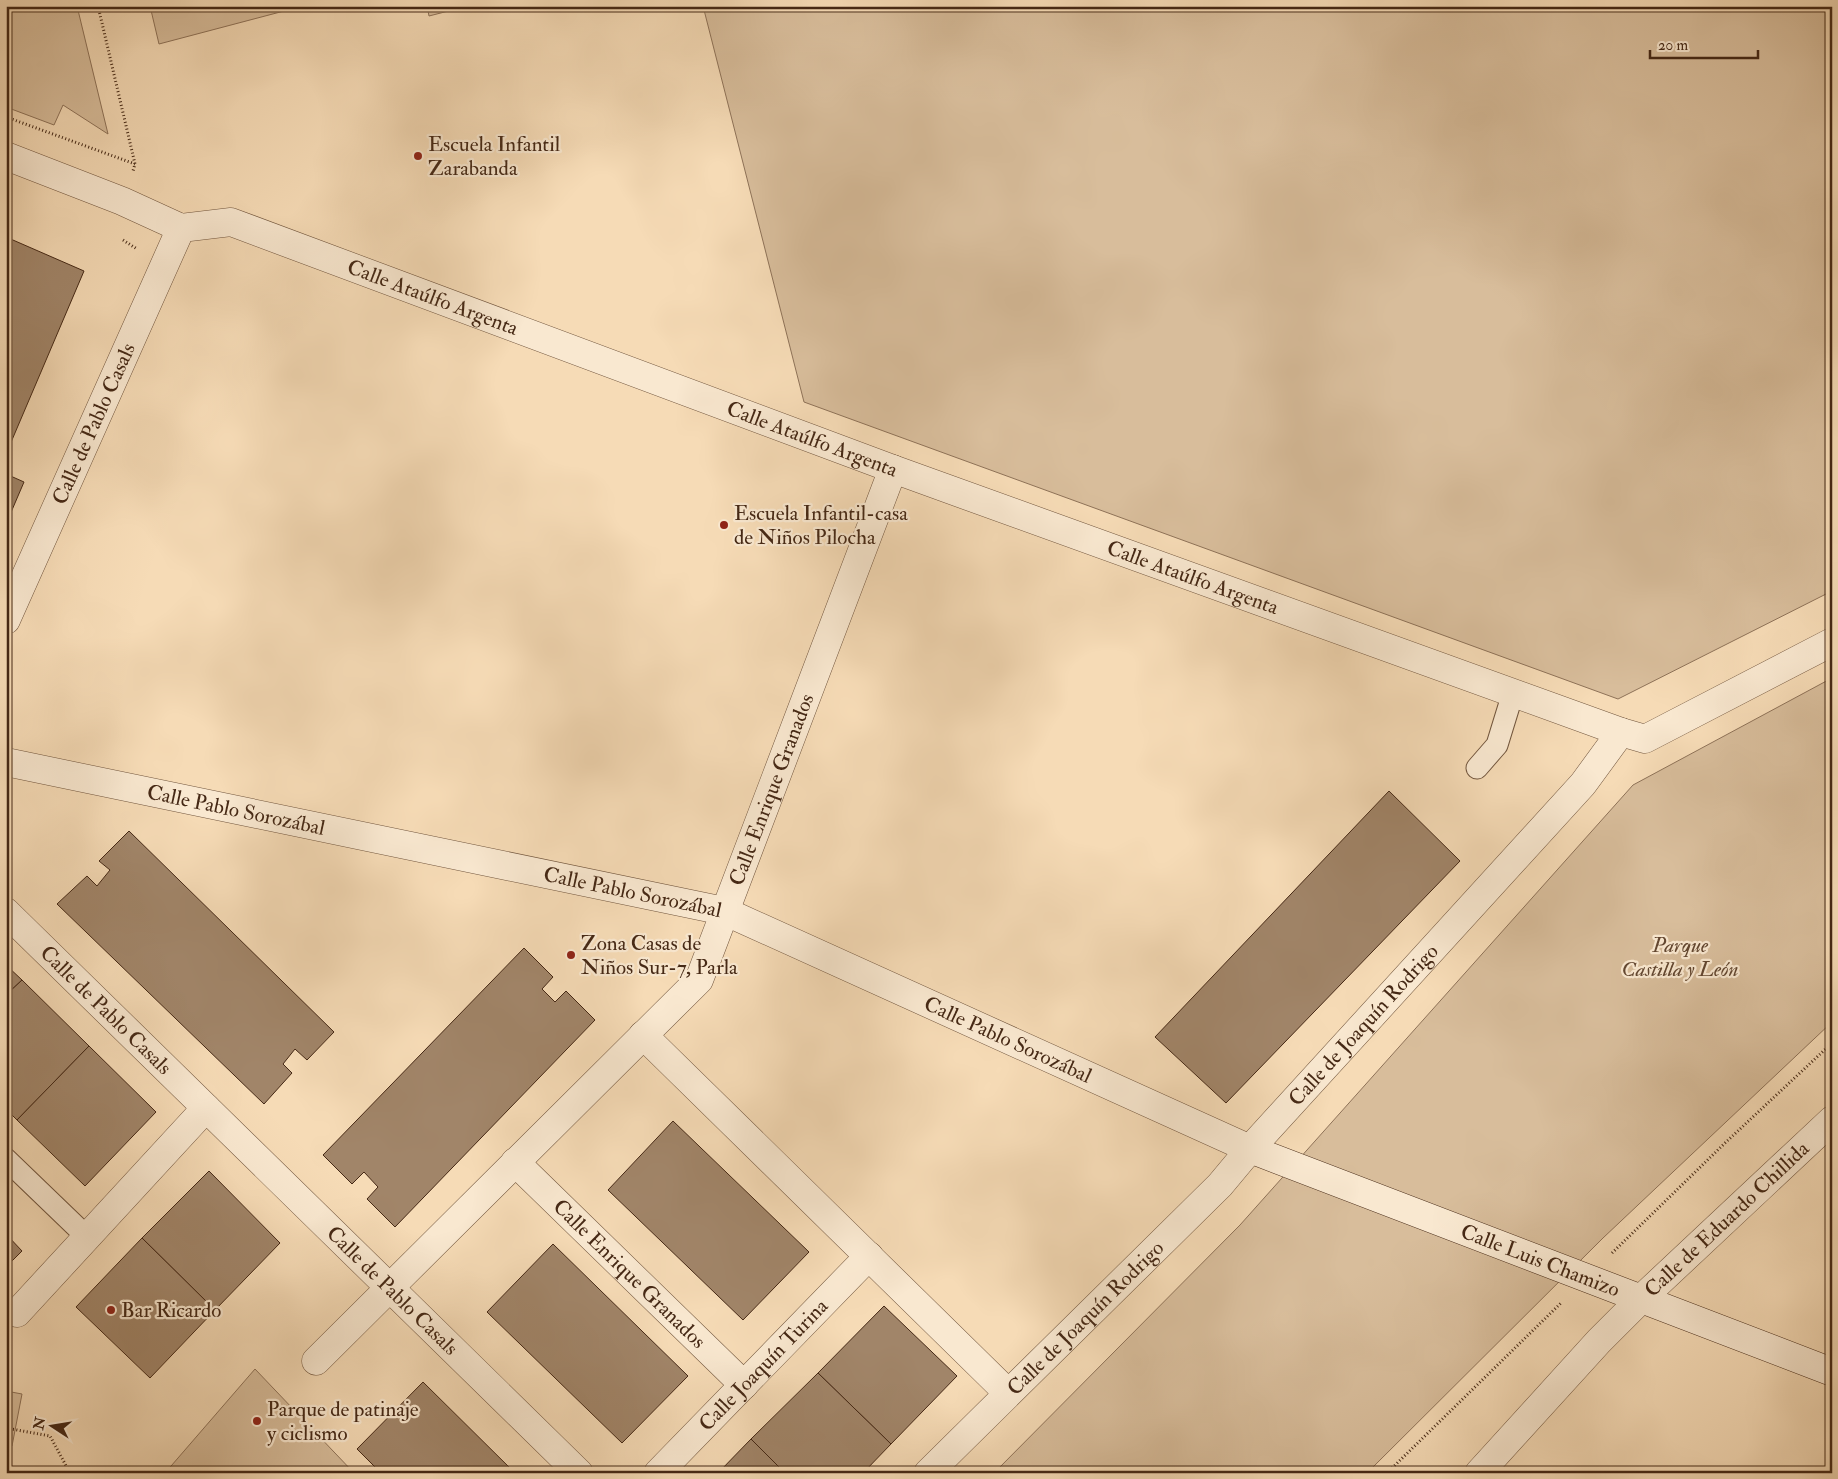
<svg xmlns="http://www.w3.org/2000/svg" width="1838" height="1479" font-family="'IM FELL Double Pica',serif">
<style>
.green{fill:#d8bd9b;stroke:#8e7258}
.building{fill:#a18569;stroke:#452815}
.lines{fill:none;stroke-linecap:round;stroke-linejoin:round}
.lane-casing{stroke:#71553d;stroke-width:23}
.street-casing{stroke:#71553d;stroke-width:29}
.secondary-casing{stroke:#452815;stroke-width:29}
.path{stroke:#452815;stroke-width:3;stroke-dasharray:1 2.5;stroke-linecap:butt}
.lane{stroke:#f9e8d0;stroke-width:21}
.street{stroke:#f9e8d0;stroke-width:28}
.secondary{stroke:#f9e8d0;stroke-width:28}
.poi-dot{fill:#8f2418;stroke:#f9e8d0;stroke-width:2}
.labels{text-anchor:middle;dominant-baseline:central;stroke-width:4.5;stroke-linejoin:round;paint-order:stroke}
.poi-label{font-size:21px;fill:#452815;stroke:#f9e8d0;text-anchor:start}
.street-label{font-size:21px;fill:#452815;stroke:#f9e8d0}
.park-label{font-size:21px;font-style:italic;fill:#624630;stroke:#f9e8d0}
</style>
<rect width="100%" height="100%" fill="#f6dbb6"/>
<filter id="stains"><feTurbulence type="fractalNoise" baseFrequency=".004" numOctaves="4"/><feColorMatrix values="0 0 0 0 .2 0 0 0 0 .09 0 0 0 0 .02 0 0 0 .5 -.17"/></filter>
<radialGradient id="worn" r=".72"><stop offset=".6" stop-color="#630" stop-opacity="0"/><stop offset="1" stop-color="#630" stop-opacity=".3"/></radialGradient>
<!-- green -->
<g class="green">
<path d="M6 6H77L108 134 63 105 54 125 6 107Z"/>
<path d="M150 6H303L159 44Z"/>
<path d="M427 6H468L429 16Z"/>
<path d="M703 6H1832V591L1618 699 804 402Z"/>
<path d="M1832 678V1022L1603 1238 1367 1473H994L1240 1225 1633 785Z"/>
<path d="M255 1369 354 1473H165Z"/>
<path d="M6 1391 22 1394 12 1446 6 1445Z"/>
</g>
<!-- building -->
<g class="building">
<path d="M6 237 84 271 6 454Z"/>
<path d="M6 474 24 482 6 524Z"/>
<path d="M1389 791 1460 861 1226 1103 1155 1037Z"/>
<path d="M129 831 334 1032 307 1060 295 1049 283 1064 292 1073 264 1104 57 904 87 876 97 886 110 870 99 861Z"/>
<path d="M524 948 553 977 542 989 555 1002 566 991 595 1020 395 1227 367 1199 378 1187 364 1172 352 1184 323 1155Z"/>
<path d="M6 965 22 980 6 995Z"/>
<path d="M22 980 89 1046 17 1120 6 1109V995Z"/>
<path d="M89 1046 156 1112 85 1186 17 1120Z"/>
<path d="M673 1121 809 1252 743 1320 608 1190Z"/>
<path d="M209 1171 280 1243 215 1310 142 1238Z"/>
<path d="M6 1234 22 1251 6 1267Z"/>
<path d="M142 1238 215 1310 150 1378 76 1307Z"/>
<path d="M553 1244 688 1376 622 1443 487 1312Z"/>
<path d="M884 1306 957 1376 891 1444 818 1373Z"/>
<path d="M818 1373 891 1444 863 1473H785L751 1439Z"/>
<path d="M423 1382 515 1473H381L357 1449Z"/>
<path d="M751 1439 785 1473H718Z"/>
</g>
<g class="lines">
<!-- lane casing -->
<g class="lane-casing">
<g id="lane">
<path d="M1477 768 1497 745 1513 693"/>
<path d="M6 1159 87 1237"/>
</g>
</g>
<!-- street casing -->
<g class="street-casing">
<g id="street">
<path id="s1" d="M6 156 122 201 181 228 231 222 893 469 1621 732"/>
<path id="s2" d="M6 620 181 228"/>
<path id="s3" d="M6 762 724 911 1250 1149"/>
<path id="s4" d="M6 912 579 1473"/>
<path d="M643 1035 1008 1393"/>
<path id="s5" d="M515 1162 744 1385"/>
<path d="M17 1313 206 1108"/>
<path id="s6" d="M316 1361 699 980 893 469"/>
<path id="s7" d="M658 1473 869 1256"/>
<path id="s8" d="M928 1473 1220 1185 1250 1149 1583 784 1621 732 1645 739 1832 642"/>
<path id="s9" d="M1479 1473 1599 1341 1641 1299 1832 1120"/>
</g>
</g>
<!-- secondary casing -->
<g class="secondary-casing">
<g id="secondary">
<path id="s10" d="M1250 1149 1832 1372"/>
</g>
</g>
<!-- path -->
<g class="path">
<path d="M98 6 135 164 133 171"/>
<path d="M6 117 135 164"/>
<path d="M123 240 137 249"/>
<path d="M1612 1253 1725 1143 1832 1043"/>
<path d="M6 1428 50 1436 70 1473"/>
<path d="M1387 1473 1561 1303"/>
</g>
<!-- lane -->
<use href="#lane" class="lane"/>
<!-- street -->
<use href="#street" class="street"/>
<!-- secondary -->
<use href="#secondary" class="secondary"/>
</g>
<!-- markers -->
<g class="poi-dot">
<circle cx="418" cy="156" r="5"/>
<circle cx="724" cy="525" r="5"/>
<circle cx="571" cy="955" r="5"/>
<circle cx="111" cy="1310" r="5"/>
<circle cx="257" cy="1421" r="5"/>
</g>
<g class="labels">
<!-- poi labels -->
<g class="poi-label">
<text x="428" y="144">Escuela Infantil<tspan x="428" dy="24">Zarabanda</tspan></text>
<text x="734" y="513">Escuela Infantil-casa<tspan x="734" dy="24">de Niños Pilocha</tspan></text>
<text x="581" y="943">Zona Casas de<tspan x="581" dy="24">Niños Sur-7, Parla</tspan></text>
<text x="121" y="1310">Bar Ricardo</text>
<text x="267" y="1409">Parque de patinaje<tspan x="267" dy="24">y ciclismo</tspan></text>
</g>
<!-- street labels -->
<g class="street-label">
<text stroke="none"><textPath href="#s1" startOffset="455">Calle Ataúlfo Argenta</textPath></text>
<text stroke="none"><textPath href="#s2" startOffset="215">Calle de Pablo Casals</textPath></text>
<text stroke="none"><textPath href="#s1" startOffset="860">Calle Ataúlfo Argenta</textPath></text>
<text stroke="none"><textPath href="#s1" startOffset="1265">Calle Ataúlfo Argenta</textPath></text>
<text stroke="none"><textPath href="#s6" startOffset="744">Calle Enrique Granados</textPath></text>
<text stroke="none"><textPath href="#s3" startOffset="235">Calle Pablo Sorozábal</textPath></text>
<text stroke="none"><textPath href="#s3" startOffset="640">Calle Pablo Sorozábal</textPath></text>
<text stroke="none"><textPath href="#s4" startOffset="140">Calle de Pablo Casals</textPath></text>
<text stroke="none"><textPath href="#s8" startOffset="625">Calle de Joaquín Rodrigo</textPath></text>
<text stroke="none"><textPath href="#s3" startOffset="1045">Calle Pablo Sorozábal</textPath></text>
<text stroke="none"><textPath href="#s9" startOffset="355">Calle de Eduardo Chillida</textPath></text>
<text stroke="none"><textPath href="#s10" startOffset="311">Calle Luis Chamizo</textPath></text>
<text stroke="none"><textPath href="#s5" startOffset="160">Calle Enrique Granados</textPath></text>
<text stroke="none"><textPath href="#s4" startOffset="541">Calle de Pablo Casals</textPath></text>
<text stroke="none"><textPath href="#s8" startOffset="221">Calle de Joaquín Rodrigo</textPath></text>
<text stroke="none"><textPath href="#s7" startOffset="151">Calle Joaquín Turina</textPath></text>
</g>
<!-- park labels -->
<g class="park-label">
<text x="1680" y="945">Parque<tspan x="1680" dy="24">Castilla y León</tspan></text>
</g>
</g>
<!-- margin -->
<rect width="1838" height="1479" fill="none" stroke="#f6dbb6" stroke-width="25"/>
<rect x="8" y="8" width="1823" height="1464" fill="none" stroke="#452815" stroke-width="2.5"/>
<rect x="12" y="12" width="1813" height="1454" fill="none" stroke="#452815"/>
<!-- north arrow -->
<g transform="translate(52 1426) rotate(282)" stroke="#f9e8d0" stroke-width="4" paint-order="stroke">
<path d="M0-4L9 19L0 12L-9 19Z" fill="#452815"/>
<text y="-8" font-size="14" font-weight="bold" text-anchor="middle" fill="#452815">N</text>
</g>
<!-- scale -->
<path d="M1650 50v8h108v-8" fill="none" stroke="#452815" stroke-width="2.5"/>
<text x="1658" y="50" font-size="15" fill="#452815" stroke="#f9e8d0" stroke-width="4" paint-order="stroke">20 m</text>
<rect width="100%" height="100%" filter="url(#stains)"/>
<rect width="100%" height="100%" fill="url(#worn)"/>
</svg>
